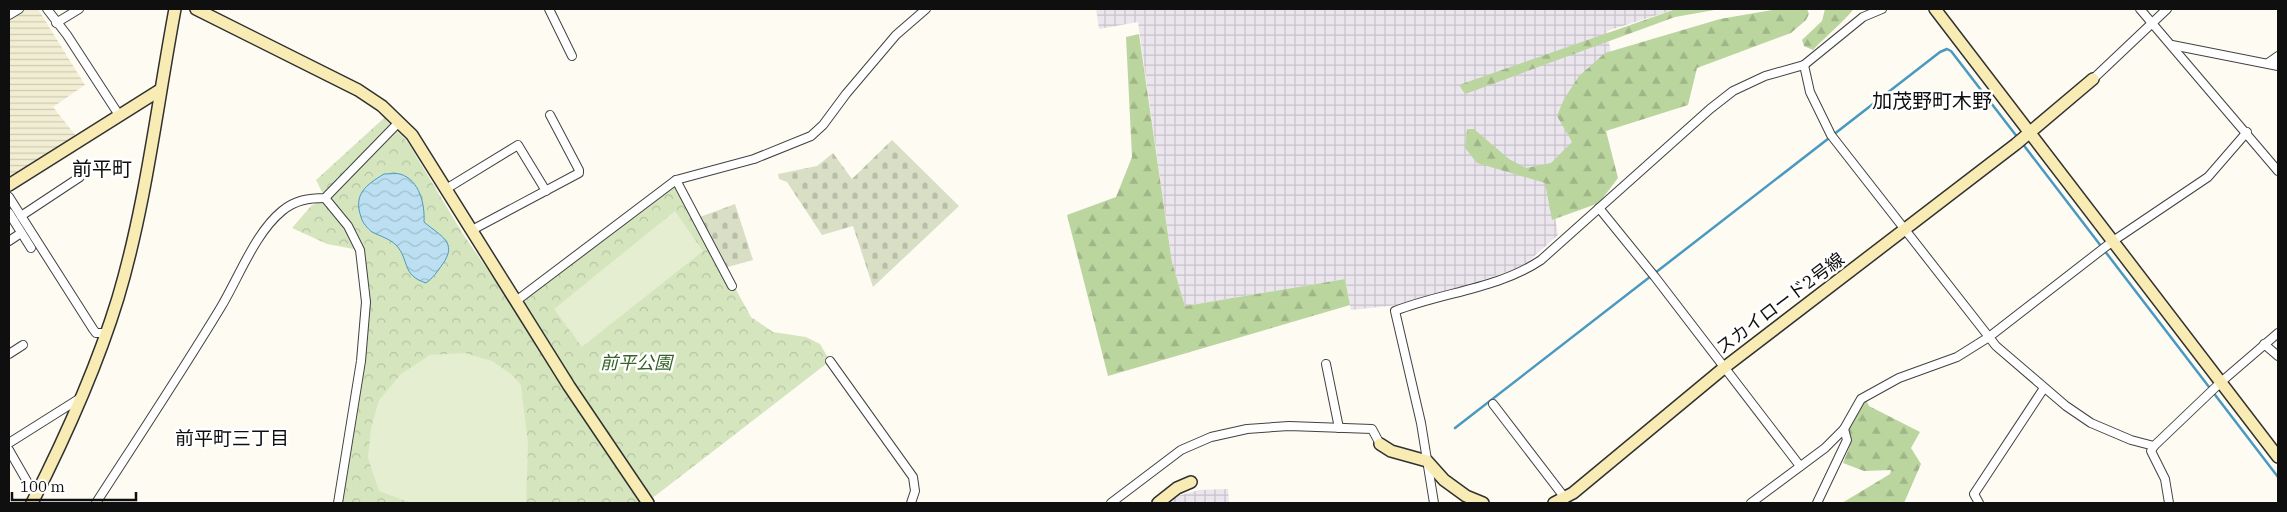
<svg xmlns="http://www.w3.org/2000/svg" width="2287" height="512" font-family="'IBM Plex Serif','Noto Sans JP',serif">
<style>
.industrial{fill:url(#industrial-grid)}
.farmland{fill:url(#farmland-rules)}
.forest{fill:url(#forest-firs)}
.cemetery{fill:url(#cemetery-stones)}
.park{fill:url(#park-crowns)}
.pitch{fill:#e5eed0}
.water{fill:url(#water-waves);stroke:#4999c1}
.lines{fill:none;stroke-linecap:round;stroke-linejoin:round}
.stream{stroke:#4999c1;stroke-width:2.5}
.street-casing{stroke:#424242;stroke-width:10}
.secondary-casing{stroke:#313131;stroke-width:14}
.street{stroke:#fff;stroke-width:8}
.secondary{stroke:#f8ecb4;stroke-width:11}
.labels{text-anchor:middle;dominant-baseline:central;stroke-width:5;stroke-linejoin:round;paint-order:stroke}
.street-label{font-size:18px;fill:#0f0f0f;stroke:#fff}
.park-label{font-size:18px;font-style:italic;fill:#356225;stroke:#fff}
.neighbourhood-label{font-size:19px;fill:#0f0f0f;stroke:#fff}
.quarter-label{font-size:20px;fill:#0f0f0f;stroke:#fff}
</style>
<defs>
<pattern id="industrial-grid" width="8" height="8" patternUnits="userSpaceOnUse" patternTransform="scale(1.25)"><rect width="8" height="8" fill="#ebe5ed"/><path d="M0 4h8M4 0v8" fill="none" stroke="#c8c3ca"/></pattern>
<pattern id="farmland-rules" width="6" height="5" patternUnits="userSpaceOnUse" patternTransform="scale(1.25)"><rect width="6" height="5" fill="#f2eed4"/><path d="M0 2.5h6" fill="none" stroke="#cecbb5"/></pattern>
<pattern id="forest-firs" width="22" height="20" patternUnits="userSpaceOnUse" patternTransform="scale(1.25)"><rect width="22" height="20" fill="#bbd59f"/><path d="M5 1l3.5 6h-7zM16 11l3.5 6h-7z" fill="#a0b688"/></pattern>
<pattern id="cemetery-stones" width="16" height="16" patternUnits="userSpaceOnUse" patternTransform="scale(1.25)"><rect width="16" height="16" fill="#d8dfc5"/><path d="M2 7V4a2 2 0 0 1 4 0v3zM10 15v-3a2 2 0 0 1 4 0v3z" fill="#b8bea8"/></pattern>
<pattern id="park-crowns" width="20" height="18" patternUnits="userSpaceOnUse" patternTransform="scale(1.25)"><rect width="20" height="18" fill="#d5e6bf"/><path d="M2 6a3 3 0 1 1 6 0M12 15a3 3 0 1 1 6 0" fill="none" stroke="#b6c4a3"/></pattern>
<pattern id="water-waves" width="16" height="10" patternUnits="userSpaceOnUse" patternTransform="scale(1.25)"><rect width="16" height="10" fill="#bce0f1"/><path d="M0 5q4-4 8 0t8 0" fill="none" stroke="#a0bfcd"/></pattern>
</defs>
<rect width="100%" height="100%" fill="#fefbf3"/>
<!-- industrial -->
<g class="industrial">
<path d="M1096 9H1676L1607 31 1611 53 1578 145 1548 172 1558 235 1522 267 1408 304 1351 310 1345 279 1185 306 1172 262 1138 22 1099 29Z"/>
<path d="M1228 489 1229 503H1165L1174 497 1199 490Z"/>
</g>
<!-- farmland -->
<path class="farmland" d="M9 9H38L85 85 53 107 76 136 9 179Z"/>
<!-- forest -->
<g class="forest">
<path d="M1676 9H1720L1675 17 1465 94 1459 85Z"/>
<path d="M1778 9H1807L1809 14 1806 20 1791 33 1697 68 1688 105 1606 131 1618 178 1599 203 1552 220 1545 183 1477 163 1465 148 1467 129H1474L1509 159 1526 168 1551 163 1572 142 1557 116 1564 99 1579 76 1605 53 1720 19Z"/>
<path d="M1825 9H1853C1852 14 1819 43 1813 50L1804 46 1802 40 1822 21Z"/>
<path d="M1139 34 1172 262 1185 306 1345 279 1350 305 1108 376 1067 215 1116 197 1132 157 1126 37Z"/>
<path d="M1866 400 1869 406 1920 432 1911 448 1921 464 1904 503H1842L1890 474 1891 470 1864 471 1843 463 1852 440 1847 429Z"/>
</g>
<!-- cemetery -->
<g class="cemetery">
<path d="M892 140 959 206 873 287 853 226 822 235 787 182 779 179 778 174 817 166 833 153 852 179Z"/>
<path d="M735 204 753 260 724 268 700 217Z"/>
</g>
<!-- park -->
<path class="park" d="M384 118 407 141 463 234 514 308 676 180 751 317 773 332 806 337 820 344 830 361 646 503H338L366 302 359 250 327 244 292 228 311 206 325 198 316 180Z"/>
<!-- pitch -->
<g class="pitch">
<path d="M675 211 703 251 582 347 554 309Z"/>
<path d="M465 353 492 361 511 374 521 385 528 443 526 503H411L379 491 368 458 371 428 379 400 401 374 430 355Z"/>
</g>
<!-- water -->
<path class="water" d="M384 174C389 174 396 173 400 174 420 180 425 205 424 222 440 236 459 242 442 265 437 272 433 278 426 283 401 275 410 260 396 245 390 239 380 236 372 232 368 229 362 222 361 217 353 194 366 185 384 174Z"/>
<g class="lines">
<!-- stream -->
<g class="stream">
<path d="M2022 143 2278 477"/>
<path d="M1455 428 1940 52 1947 49 1951 51 2018 138"/>
</g>
<!-- street casing -->
<g class="street-casing">
<g id="street">
<path d="M47 9 67 35 119 115"/>
<path d="M549 9 572 56"/>
<path d="M2140 9 2278 171"/>
<path d="M9 15 19 9"/>
<path d="M56 23 79 9"/>
<path d="M2172 45 2278 66"/>
<path d="M2268 63 2278 56"/>
<path d="M1804 65 1810 92 1831 135 1996 346 2066 406 2091 423 2131 440 2154 446"/>
<path d="M2093 79 2167 9"/>
<path d="M676 180 732 286"/>
<path d="M446 189 518 145 546 191"/>
<path d="M9 197 93 329 96 333H107"/>
<path d="M325 198 348 226 360 250 366 302 361 361 338 503"/>
<path d="M1599 208 1655 277 1800 466"/>
<path d="M9 213 31 248"/>
<path d="M21 216 80 177"/>
<path d="M472 230 579 173V170L550 115"/>
<path d="M9 241 21 233"/>
<path d="M516 301 676 180 754 159 811 136 823 125 846 94 896 35 926 9"/>
<path d="M2264 344 2278 356"/>
<path d="M9 354 23 345"/>
<path d="M830 361 913 477 915 491 911 503"/>
<path d="M1326 364 1339 428"/>
<path d="M1493 404 1565 498"/>
<path d="M9 443 82 397"/>
<path d="M9 450 36 497"/>
<path d="M96 503C138 438 181 373 221 307 239 277 255 233 282 211 295 200 309 198 325 198L399 122"/>
<path d="M1111 503 1181 450 1211 437 1247 429 1289 426 1372 429 1380 444"/>
<path d="M1434 503 1421 423 1395 311C1443 292 1498 289 1541 260L1710 109 1733 91 1765 76 1804 65 1863 17 1882 9"/>
<path d="M1751 503 1825 448 1844 429 1861 399 1899 378 1957 357 1989 337 2113 241 2208 177 2247 132"/>
<path d="M1817 503 1847 440 1844 429"/>
<path d="M1979 503 1974 494 2044 388"/>
<path d="M2169 503 2165 479 2151 451 2154 446 2221 382 2278 333"/>
</g>
</g>
<!-- secondary casing -->
<g class="secondary-casing">
<g id="secondary">
<path d="M196 9 358 90 382 106 412 135 569 386 648 503"/>
<path d="M1935 9 2278 457"/>
<path d="M9 185 160 90"/>
<path d="M1380 444 1391 451 1427 461 1444 480 1466 496 1483 503"/>
<path d="M32 503C66 436 96 370 118 298 146 204 157 105 175 9"/>
<path d="M1158 503 1177 488 1191 482"/>
<path d="M1554 503 1573 493 1725 367 2016 144 2093 79"/>
</g>
</g>
<!-- street -->
<use href="#street" class="street"/>
<!-- secondary -->
<use href="#secondary" class="secondary"/>
</g>
<g class="labels">
<!-- street labels -->
<g class="street-label">
<text transform="translate(1780 303) rotate(-37)">スカイロード2号線</text>
</g>
<!-- park labels -->
<g class="park-label">
<text x="636" y="362">前平公園</text>
</g>
<!-- neighbourhood labels -->
<g class="neighbourhood-label">
<text x="232" y="438">前平町三丁目</text>
</g>
<!-- quarter labels -->
<g class="quarter-label">
<text x="1932" y="100">加茂野町木野</text>
<text x="102" y="168">前平町</text>
</g>
</g>
<!-- border -->
<rect width="2287" height="512" fill="none" stroke="#0f0f0f" stroke-width="20"/>
<!-- scale -->
<path d="M12 492v8h124v-8" fill="none" stroke="#0f0f0f" stroke-width="2.5"/>
<text x="20" y="492" font-size="15" fill="#0f0f0f" stroke="#ffffff" stroke-width="4" paint-order="stroke">100 m</text>
</svg>
